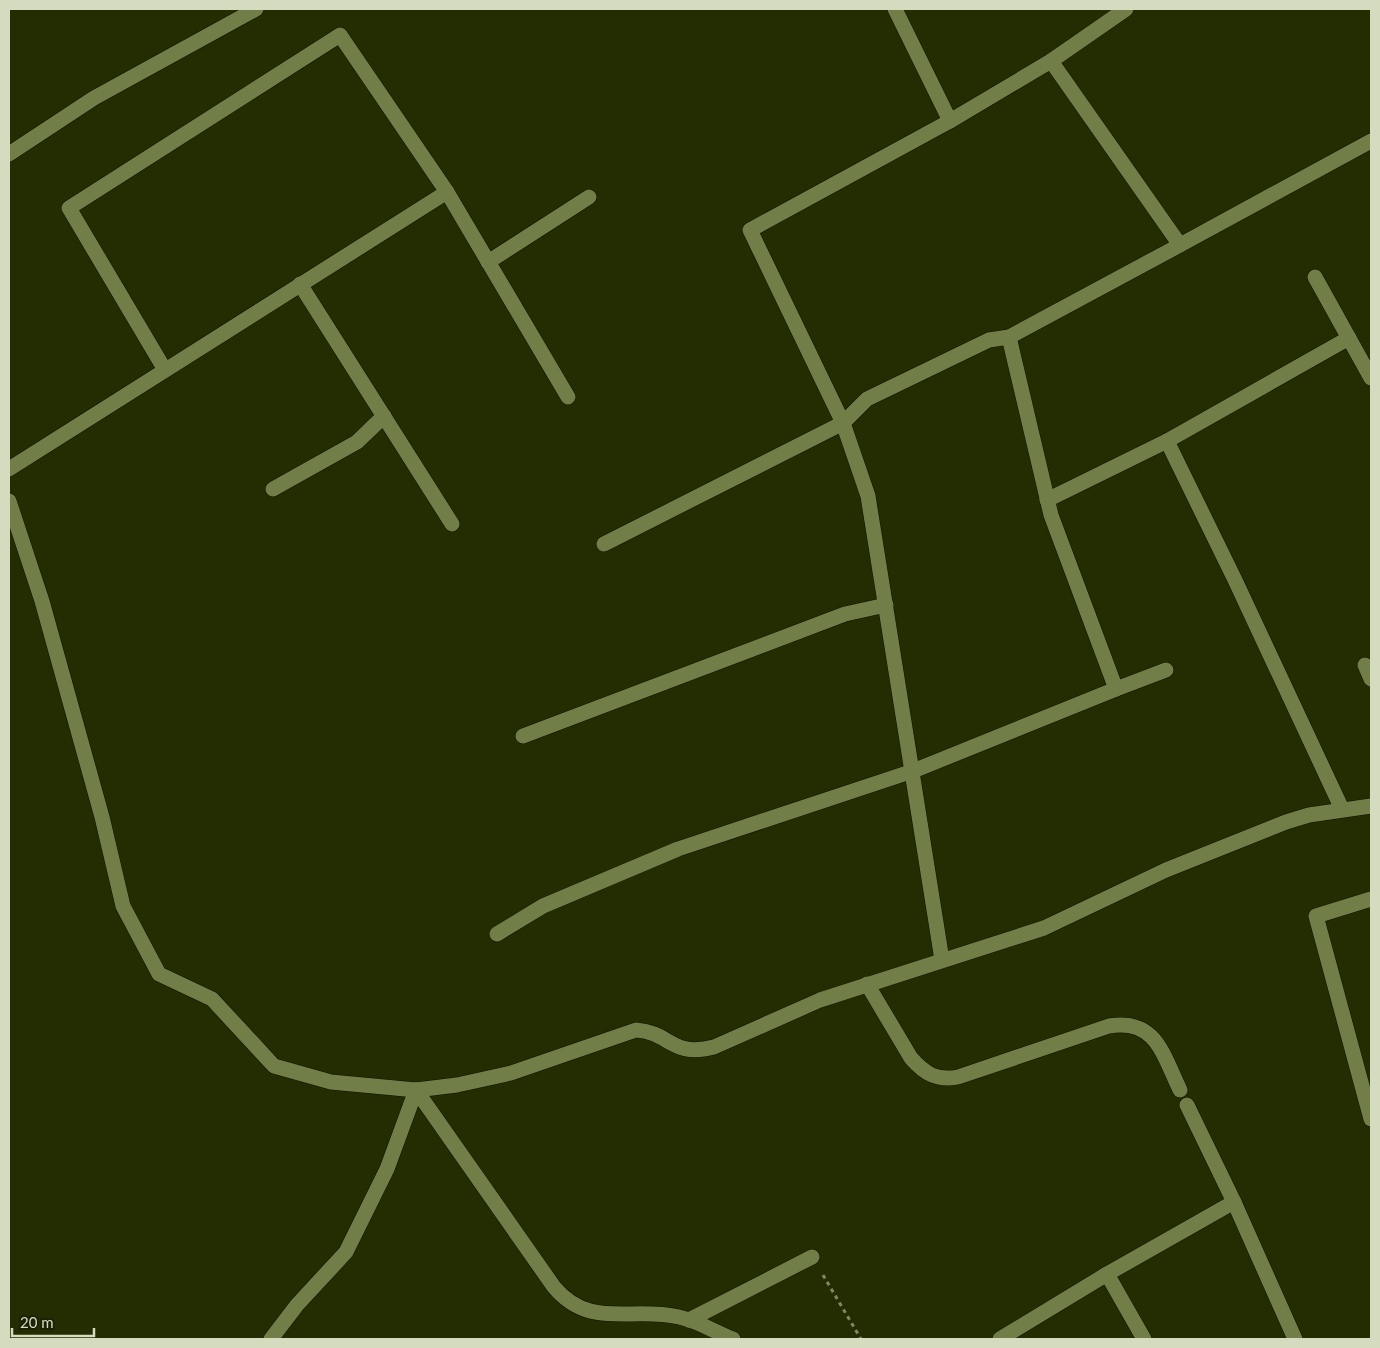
<svg xmlns="http://www.w3.org/2000/svg" width="1380" height="1348" font-family="Lato,sans-serif">
<style>
.lines{fill:none;stroke-linecap:round;stroke-linejoin:round}
.lane-casing{stroke:#0e1300;stroke-width:16}
.street-casing{stroke:#0e1300;stroke-width:16}
.path{stroke:#7f8764;stroke-width:3;stroke-dasharray:4 4;stroke-linecap:butt}
.lane{stroke:#717e47;stroke-width:15}
.street{stroke:#717e47;stroke-width:15}
</style>
<rect width="100%" height="100%" fill="#242c01"/>
<g class="lines">
<!-- lane casing -->
<g class="lane-casing">
<path id="lane" d="M689 1320 812 1257"/>
</g>
<!-- street casing -->
<g class="street-casing">
<g id="street">
<path d="M895 9 950 121"/>
<path d="M9 154 94 98 256 9"/>
<path d="M1180 245 1371 141"/>
<path d="M488 262 589 197"/>
<path d="M1315 277 1371 378"/>
<path d="M300 284 452 524"/>
<path d="M165 370 69 208 340 35 447 192 568 397"/>
<path d="M1167 441 1235 580 1342 809"/>
<path d="M9 469 447 192"/>
<path d="M273 489 357 442 384 416"/>
<path d="M1047 500 1167 441 1349 338"/>
<path d="M9 501 42 601 102 817 123 906 159 974 212 999 274 1066 331 1082 416 1090 457 1085 511 1073 636 1030C670 1032 671 1058 714 1047L820 1000 1044 928 1166 870 1286 822 1309 815 1371 806"/>
<path d="M604 544 843 423 867 399 989 340 1009 337 1180 245 1051 61"/>
<path d="M1365 665 1371 679"/>
<path d="M1116 689 1166 670"/>
<path d="M523 736 845 614 886 605"/>
<path d="M1371 899 1316 916 1371 1119"/>
<path d="M497 934 543 906 678 849 913 771 1116 689 1051 515 1009 337"/>
<path d="M942 960 868 496 843 423 750 230 950 121 1051 61 1126 9"/>
<path d="M867 984 911 1058C925 1074 937 1081 958 1077L1109 1026C1156 1018 1163 1055 1180 1090"/>
<path d="M416 1090 554 1287C590 1330 631 1306 679 1317 698 1321 715 1332 733 1339"/>
<path d="M1187 1105 1234 1202 1295 1339"/>
<path d="M1107 1274 1144 1339"/>
<path d="M271 1339 297 1305 346 1252 387 1169 416 1090"/>
<path d="M1000 1339 1107 1274 1234 1202"/>
</g>
</g>
<!-- path -->
<path class="path" d="M823 1275 861 1339"/>
<!-- lane -->
<use href="#lane" class="lane"/>
<!-- street -->
<use href="#street" class="street"/>
</g>
<!-- border -->
<rect width="1380" height="1348" fill="none" stroke="#d4dbbf" stroke-width="20"/>
<!-- scale -->
<path d="M12 1328v8h82v-8" fill="none" stroke="#d4dbbf" stroke-width="2.5"/>
<text x="20" y="1328" font-size="15" fill="#d4dbbf" stroke="#1c2105" stroke-width="4" paint-order="stroke">20 m</text>
</svg>
